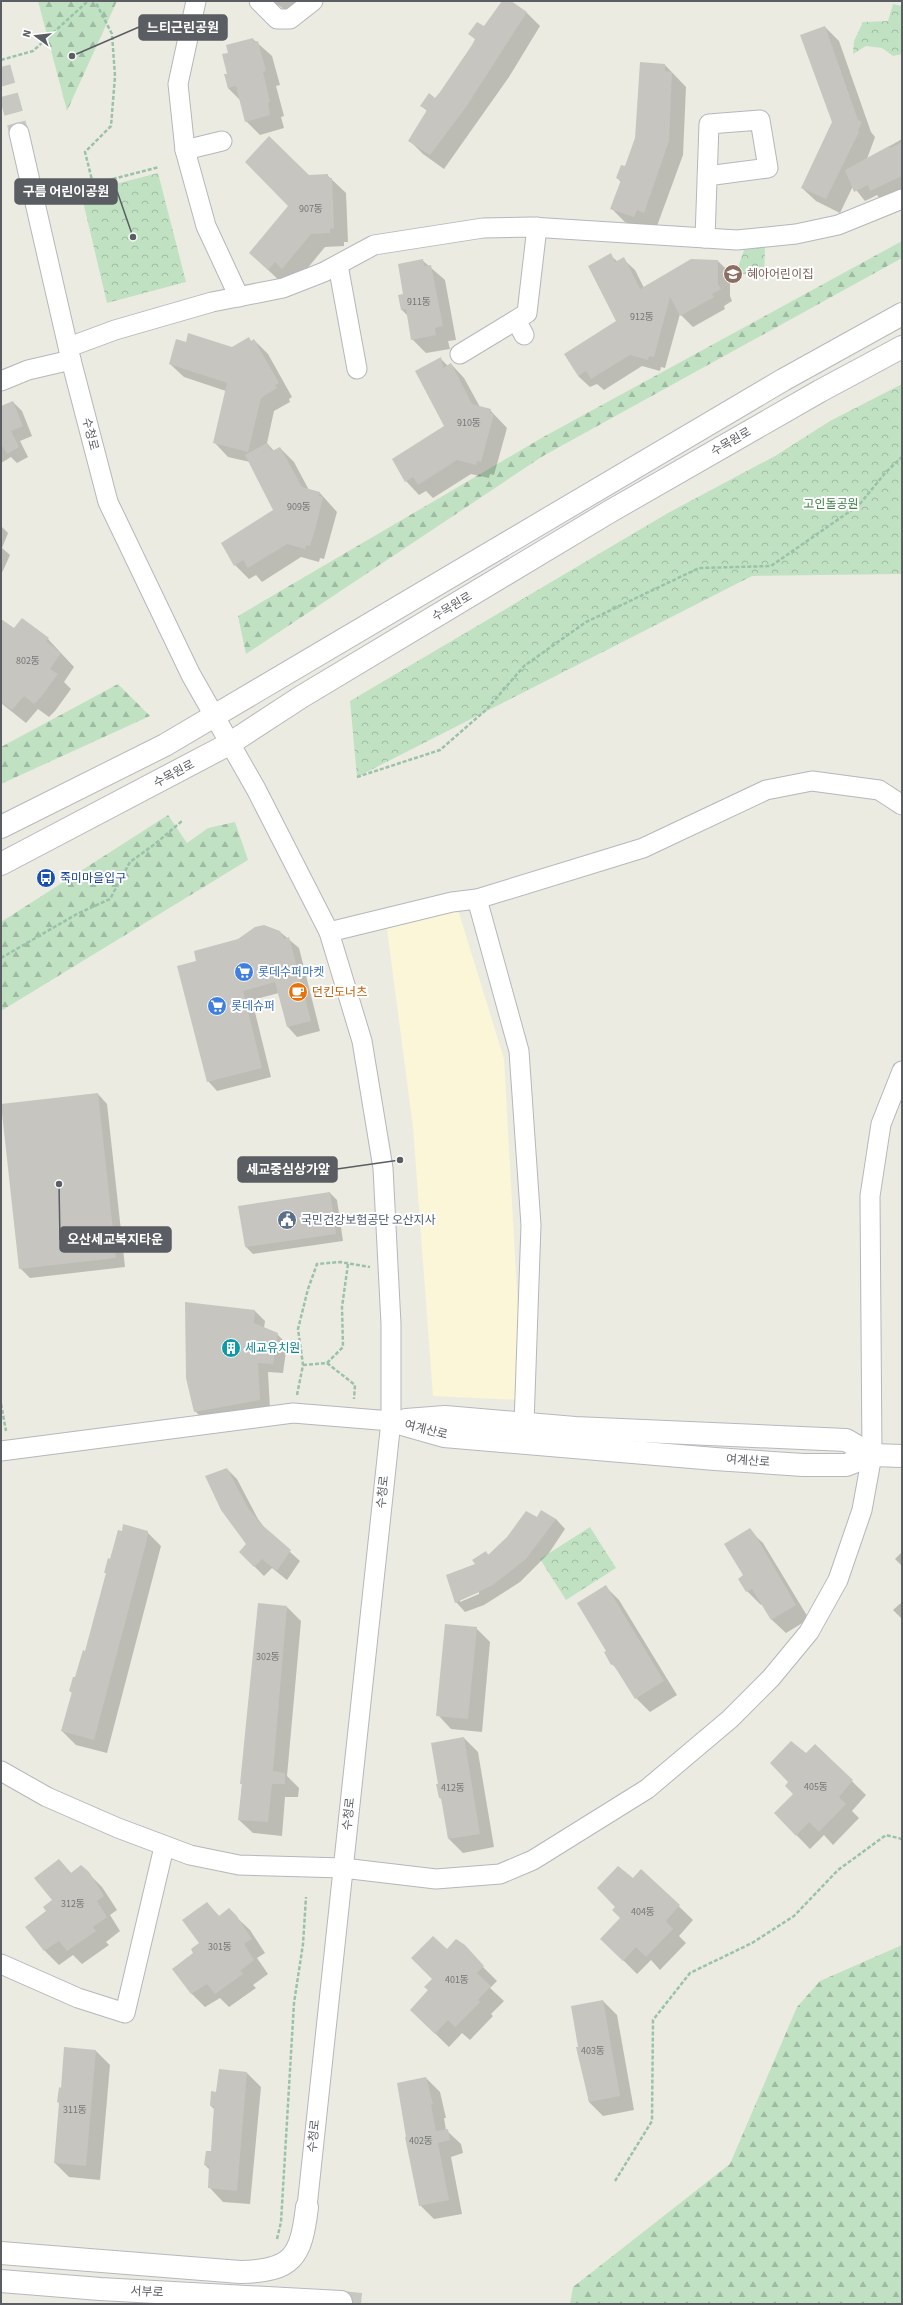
<svg xmlns="http://www.w3.org/2000/svg" width="903" height="2305" font-family="'Source Sans 3','Noto Sans KR',sans-serif">
<style>
.commercial{fill:#fbf6d8}
.forest{fill:url(#forest-firs)}
.park{fill:url(#park-crowns)}
.shadow{fill:#0003;fill-rule:evenodd}
.building{fill:#c7c5bf}
.lines{fill:none;stroke-linecap:round;stroke-linejoin:round}
.street-tunnel{stroke:#c8c8c2;stroke-width:19;stroke-dasharray:19 10;stroke-linecap:butt}
.secondary-tunnel{stroke:#c8c8c2;stroke-width:22;stroke-dasharray:22 11;stroke-linecap:butt}
.street-casing{stroke:#b4b7bb;stroke-width:21}
.secondary-casing{stroke:#b6b8bd;stroke-width:24}
.path{stroke:#9ac2a9;stroke-width:2.5;stroke-dasharray:4 2;stroke-linecap:butt}
.street{stroke:#fff;stroke-width:19}
.secondary{stroke:#fff;stroke-width:22}
.labels{text-anchor:middle;dominant-baseline:central;stroke-width:4;stroke-linejoin:round;paint-order:stroke}
.number-label{font-size:10px;fill:#757779}
.education-label{font-size:12px;fill:#785e54;stroke:#fff;text-anchor:start}
.street-label{font-size:12px;fill:#5a5d62;stroke:#fff}
.park-label{font-size:12px;fill:#3b8045;stroke:#fff}
.transit-label{font-size:12px;fill:#164399;stroke:#fff;text-anchor:start}
.shop-label{font-size:12px;fill:#366cbe;stroke:#fff;text-anchor:start}
.food-label{font-size:12px;fill:#c56008;stroke:#fff;text-anchor:start}
.service-label{font-size:12px;fill:#4e5e75;stroke:#fff;text-anchor:start}
.culture-label{font-size:12px;fill:#0d838f;stroke:#fff;text-anchor:start}
.leader{fill:none;stroke:#5a5d62;stroke-width:1.5}
.callout-dot{fill:#5a5d62;stroke:#fff;stroke-width:1.5}
.callout{fill:#5a5d62;stroke:#5a5d62;stroke-width:1.5}
.callout-label{font-size:13px;text-anchor:middle;font-weight:bold;fill:#fff}
</style>
<defs>
<pattern id="forest-firs" width="22" height="20" patternUnits="userSpaceOnUse"><rect width="22" height="20" fill="#c0e2c3"/><path d="M5 1l3.5 6h-7zM16 11l3.5 6h-7z" fill="#9fbaa2"/></pattern>
<pattern id="park-crowns" width="20" height="18" patternUnits="userSpaceOnUse"><rect width="20" height="18" fill="#c0e2c3"/><path d="M2 6a3 3 0 1 1 6 0M12 15a3 3 0 1 1 6 0" fill="none" stroke="#9fbaa2"/></pattern>
</defs>
<rect width="100%" height="100%" fill="#ecebe2"/>
<!-- commercial -->
<path class="commercial" d="M447 909 459 913 504 1059 523 1400 433 1396 413 1127 387 929Z"/>
<!-- forest -->
<g class="forest">
<path d="M38 1H117L67 111Z"/>
<path d="M902 241V258L543 456 246 654 238 616 545 436Z"/>
<path d="M118 684 150 716 1 784V747Z"/>
<path d="M168 815 187 843 208 828 235 822 248 860 1 1011V922Z"/>
<path d="M902 1945V2304H570L573 2287 730 2164 797 2007 820 1981Z"/>
</g>
<!-- park -->
<g class="park">
<path d="M893 4 902 6V54L893 56 882 48 866 46 853 54 854 41 863 22 888 21Z"/>
<path d="M158 173 186 282 107 303 81 193Z"/>
<path d="M765 246 764 279 747 278V274L736 273 745 247Z"/>
<path d="M902 384V574L752 576 357 777 350 701 668 513 775 456 830 421Z"/>
<path d="M590 1527 616 1568 566 1600 540 1559Z"/>
</g>
<!-- shadow -->
<g class="shadow">
<path d="M270 1H320L293 18 281 7Z"/>
<path d="M503 1H510L526 12 540 26 509 77 444 169 423 154 409 140 427 111 422 106 436 99 476 40 470 34 484 28Z"/>
<path d="M825 27 839 41 871 132 875 137 867 159 902 139V190L881 200 877 195 865 201 853 186 840 213 816 201 802 188 833 122Z"/>
<path d="M253 39 272 56 280 85 276 86 284 116 281 117 284 128 260 135 246 121 240 100 228 88 225 75 229 74V53Z"/>
<path d="M665 65 686 87 683 155 657 226 651 224 648 230 625 222 611 208 621 182 617 178 626 167Z"/>
<path d="M327 175 346 193 348 242H344V246L325 247 296 282 282 283 250 253 290 206 308 176Z"/>
<path d="M610 255 618 262 623 259 635 270 644 288 692 260 718 261 730 273V296L732 301 724 306 725 309 693 327 680 314 665 368 661 367 660 371 642 366 604 390 597 384 590 387 578 376 617 321Z"/>
<path d="M422 260 445 280 456 340 448 341 450 349 426 353 412 339 408 316 401 309 404 295Z"/>
<path d="M254 340 268 354 292 397 289 399 290 402 274 411 267 443 274 451 280 448 294 462 309 490 320 493 337 512 324 559 320 558 319 562 301 557 262 582 256 575 249 579 235 565 275 510 250 462 228 457 215 443 226 391 184 377 170 364 186 343 232 348Z"/>
<path d="M440 358 448 366 451 364 464 378 480 407 490 410 507 428 494 475 490 474 489 478 471 474 433 498 426 491 419 495 406 481 445 427Z"/>
<path d="M13 402 22 411 32 436 20 441 28 457 17 463 11 457 1 463V408Z"/>
<path d="M1 526 8 533 2 548 10 555 1 575Z"/>
<path d="M22 619 48 639 74 667 64 682 71 689 55 711 49 717 38 709 26 723 1 703V621L14 629Z"/>
<path d="M279 931 299 948 320 1031 297 1037 288 1027 279 993 252 1000 271 1077 217 1091 208 1081 197 961Z"/>
<path d="M98 1094 107 1104 125 1267 30 1278 20 1268Z"/>
<path d="M330 1193 337 1200 343 1241 253 1254 246 1247 240 1207Z"/>
<path d="M186 1303 255 1311 265 1321 264 1328 277 1334 287 1344 283 1373 268 1372 270 1409 205 1421 195 1411Z"/>
<path d="M227 1469 237 1479 258 1519 267 1531 300 1561 287 1580 272 1568 264 1576 240 1552 247 1544Z"/>
<path d="M537 1519H556L565 1529 549 1553 520 1582 484 1605 465 1612 456 1602 476 1564 486 1553 489 1555ZM479 1592V1594L460 1602V1600Z"/>
<path d="M749 1530 763 1543 809 1619 786 1633 772 1620 762 1604 761 1605 747 1591 745 1576Z"/>
<path d="M147 1532 161 1546 107 1753 76 1745 62 1731 72 1693 70 1691 86 1652 111 1560Z"/>
<path d="M902 1552V1566L895 1559Z"/>
<path d="M606 1587 619 1600 677 1695 650 1712 636 1698 619 1671 612 1664 607 1651Z"/>
<path d="M902 1602V1619L893 1610Z"/>
<path d="M287 1607 301 1621 287 1776 299 1788 298 1797H285L282 1836 253 1833 239 1820 242 1785 241 1783Z"/>
<path d="M476 1628 490 1642 482 1732 451 1729 438 1715Z"/>
<path d="M464 1738 478 1752 494 1847 463 1853 449 1839 443 1801 440 1798Z"/>
<path d="M815 1745 866 1795 852 1811 859 1818 833 1845 824 1835 810 1849 775 1813 795 1794 806 1754Z"/>
<path d="M59 1860 72 1874 88 1873 102 1887 117 1910 110 1915 120 1931 106 1942 109 1945 82 1964 73 1955 59 1965 45 1951 27 1927 48 1911 53 1900Z"/>
<path d="M641 1870 693 1920 679 1936 686 1943 660 1970 651 1960 637 1974 602 1939 621 1918 617 1907 633 1879Z"/>
<path d="M206 1903 220 1917 235 1916 250 1930 265 1953 257 1958 268 1974 253 1985 256 1988 229 2007 220 1998 205 2007 191 1993 195 1953 200 1943Z"/>
<path d="M456 1940 497 1981 490 1988 504 2001 491 2014 493 2016 470 2040 462 2033 449 2047 411 2010 430 1990 447 1950Z"/>
<path d="M603 2001 617 2015 634 2110 603 2116 589 2102 580 2047Z"/>
<path d="M96 2051 110 2065 100 2180 69 2177 55 2163 62 2089Z"/>
<path d="M247 2073 261 2087 250 2204 223 2202 210 2188V2170L205 2165 212 2152 215 2110 211 2106 217 2093Z"/>
<path d="M426 2078 440 2092 446 2118H444L446 2130 461 2144 463 2153 451 2157 462 2214 434 2219 420 2205 408 2137Z"/>
</g>
<!-- building -->
<g class="building">
<path d="M502 1H511L527 12 466 107 430 155 408 141 427 110 420 106 429 93 435 98 440 92 472 45 475 39 468 34 477 22 484 26Z"/>
<path d="M825 26 858 120 862 122 858 131 859 132 826 199 801 188 832 122 800 35Z"/>
<path d="M253 38 254 42 258 41 266 71 263 72 270 102 268 103 270 115 245 122 236 86 228 88 224 74H227L222 54 228 53 226 45Z"/>
<path d="M640 62 665 64V71L672 72 669 141 644 213 637 210 634 217 610 209 621 180 616 178 621 165 625 166 635 138Z"/>
<path d="M269 136 309 175 328 174V178H332L334 228 330 229V233L311 234 282 269 275 262 268 270 249 253 288 206 245 162Z"/>
<path d="M902 142V176L870 191 868 185 854 192 845 170 889 146 890 148Z"/>
<path d="M611 253 615 262 624 257 640 289 691 259 718 260V284L721 289 712 294 714 297 680 316 670 297 654 357 649 356 648 360 630 355 591 379 586 371 578 376 564 354 616 321 588 266Z"/>
<path d="M423 259 424 266 431 265 443 326 435 328 436 335 411 340 406 309 401 310 398 295 403 294 398 264Z"/>
<path d="M188 333 232 347 249 337 251 341 254 339 279 383 275 385 277 388 261 398 248 452 213 443 227 383 169 364 176 339 186 342Z"/>
<path d="M441 357 443 368 451 363 472 404 491 409 490 413 494 414 481 462 477 461 476 465 457 460 418 485 413 477 405 482 392 459 444 426 415 371Z"/>
<path d="M13 401 23 426 11 431 19 447 7 454 1 444V406Z"/>
<path d="M267 443 272 451 280 447 302 487 320 492 319 496 323 497 316 526 310 546 306 545 305 549 287 544 248 568 243 560 234 566 221 543 273 510 245 455Z"/>
<path d="M22 618 49 638 46 641 61 653 50 669 58 674 41 697 34 704 24 696 12 710 1 702V619L14 628Z"/>
<path d="M264 925 280 931 284 939 289 937 311 1021 287 1027 275 982 243 991 262 1068 207 1082 177 966 196 961 194 951 238 939 255 927Z"/>
<path d="M98 1093 116 1258 19 1269 1 1104Z"/>
<path d="M330 1192 336 1234 245 1247 238 1206Z"/>
<path d="M185 1302 255 1310 254 1323 278 1333 273 1364 258 1363 260 1400 194 1412 186 1378Z"/>
<path d="M227 1468 248 1508 261 1524 291 1550 277 1571 262 1559 254 1567 239 1552 246 1544 221 1510 205 1476Z"/>
<path d="M541 1510 556 1519 526 1559 493 1585 455 1603 446 1575 475 1564 472 1560 486 1551 488 1555 507 1537 526 1511 537 1517Z"/>
<path d="M123 1524 148 1531 147 1540 94 1740 61 1731 72 1692 69 1691 73 1677H75L83 1650 85 1651 106 1573H104L108 1558 110 1559 118 1530 122 1531Z"/>
<path d="M750 1528 756 1536 796 1605 771 1620 752 1589 746 1592 738 1579 743 1575 724 1544Z"/>
<path d="M606 1585 664 1681 635 1699 613 1664 611 1665 604 1652 606 1651 577 1603Z"/>
<path d="M258 1603 287 1606 273 1771 285 1773V1784H272L268 1822 238 1820 242 1784H240Z"/>
<path d="M445 1624 477 1627 468 1719 436 1716Z"/>
<path d="M464 1737 480 1834 448 1839 441 1798H439L436 1784H438L431 1743Z"/>
<path d="M791 1741 806 1753 815 1744 853 1780 839 1797 846 1804 819 1832 809 1822 796 1836 774 1813 793 1794 785 1786 788 1782 770 1763Z"/>
<path d="M59 1859 71 1873 81 1865 89 1872 104 1896 97 1901 107 1917 93 1927 96 1931 67 1951 59 1941 44 1951 25 1927 46 1911 43 1907 52 1900 34 1878Z"/>
<path d="M618 1866 633 1878 641 1869 680 1905 666 1921 673 1929 646 1957 636 1947 623 1961 600 1939 620 1918 612 1910 615 1907 597 1888Z"/>
<path d="M207 1902 219 1916 229 1908 236 1915 252 1939 244 1944 254 1960 240 1971 243 1974 215 1994 207 1984 191 1994 172 1969 193 1953 191 1949 199 1943 182 1920Z"/>
<path d="M433 1936 447 1949 456 1939 465 1945 484 1966 477 1973 491 1986 478 2000 480 2002 455 2027 448 2020 435 2034 410 2010 428 1990 424 1987 432 1979 411 1958Z"/>
<path d="M603 2000 620 2096 589 2102 576 2047H578L571 2006Z"/>
<path d="M64 2047 96 2050 86 2166 54 2163 59 2103 57 2102 59 2087 61 2088Z"/>
<path d="M219 2069 247 2072 237 2191 208 2188 209 2166 204 2165 206 2151H211L214 2106H210L211 2091 216 2092Z"/>
<path d="M426 2077 433 2104 431 2105 436 2131 448 2129 450 2140 438 2143 449 2200 419 2206 405 2137H406L397 2083Z"/>
</g>
<g class="lines">
<!-- street-tunnel -->
<path class="street-tunnel" d="M1 67 19 133"/>
<!-- secondary-tunnel -->
<path class="secondary-tunnel" d="M341 2302 361 2304"/>
<!-- street casing -->
<g class="street-casing">
<g id="street">
<path d="M259 1 277 19H290L313 1"/>
<path d="M19 133 71 360 108 502 191 675 256 789 329 932 362 1041 383 1168 391 1324V1421L307 2207"/>
<path d="M222 141 185 150 206 226 239 297"/>
<path d="M185 150 178 84 196 1"/>
<path d="M705 238 709 124 760 120 768 168 707 176"/>
<path d="M338 265 357 369"/>
<path d="M524 335 516 320 527 313 537 227"/>
<path d="M69 347 115 330 212 302 283 288 324 272 374 245 483 228 531 227 737 240 796 234 838 225 902 199"/>
<path d="M460 354 516 320"/>
<path d="M1 381 28 370 71 360"/>
<path d="M477 899 643 848 766 790 812 781 879 790 902 805"/>
<path d="M329 932 452 902 477 899 519 1051 531 1225 524 1424"/>
<path d="M1 1451 293 1413 391 1421"/>
<path d="M1 1771 47 1797 118 1828 190 1855 239 1865 343 1868 436 1879 500 1874 533 1860 647 1789 730 1719 771 1678 809 1632 838 1580 862 1510 872 1455 870 1196 881 1124 902 1071"/>
<path d="M1 1964 78 1998 125 2013 164 1847"/>
</g>
</g>
<!-- secondary casing -->
<g class="secondary-casing">
<g id="secondary">
<path d="M1 827 165 745 783 380 902 314"/>
<path d="M1 864 229 744 301 697 609 512 820 391 902 347"/>
<path d="M406 1420 445 1417 575 1428 846 1440 872 1455"/>
<path d="M391 1421 444 1436 715 1459 803 1465H846L872 1455 902 1456"/>
<path d="M1 2253 240 2272C293 2271 301 2257 307 2207"/>
<path d="M1 2281 100 2289 341 2302"/>
</g>
</g>
<!-- path -->
<g class="path">
<path d="M1 60 33 51 88 1"/>
<path d="M93 184 85 152 111 126 115 76 112 34 95 1"/>
<path d="M78 188 159 167"/>
<path d="M357 777 440 750 487 709 524 666 586 622 699 568 771 566 859 505 886 472 902 457"/>
<path d="M1 958 77 914 110 899 130 862 155 844 182 821"/>
<path d="M327 1363 355 1385 354 1399"/>
<path d="M303 1365 327 1363 343 1347 342 1307 348 1264"/>
<path d="M297 1395 303 1365 298 1329 308 1289 317 1264 340 1262 370 1267"/>
<path d="M1 1404 6 1431"/>
<path d="M615 2181 652 2121 653 2020 690 1973 752 1943 794 1916 838 1870 886 1835 902 1839"/>
<path d="M277 2239 281 2222 294 2003 303 1944 306 1897"/>
</g>
<!-- street -->
<use href="#street" class="street"/>
<!-- secondary -->
<use href="#secondary" class="secondary"/>
</g>
<!-- icons -->
<defs>
<g id="school-disc" transform="scale(1)"><circle r="9.5" fill="#8d6e63" stroke="#fff"/><path d="M0-5L7-2L0 1L-7-2ZM-4 1L0 2.5L4 1V4Q0 6-4 4Z" fill="#fff"/></g>
<g id="bus-disc" transform="scale(1)"><circle r="9.5" fill="#1a4fb4" stroke="#fff"/><path d="M-5-6H5V4H4V6H2V4H-2V6H-4V4H-5ZM-3.5-4V0h7V-4ZM-3.5 1.2v1.5H-2V1.2ZM2 1.2v1.5H3.5V1.2Z" fill="#fff"/></g>
<g id="supermarket-disc" transform="scale(1)"><circle r="9.5" fill="#3f7fe0" stroke="#fff"/><path d="M-6-5.5h2.5l.6 2H6L4.5 2H-2.5L-4.4-4H-6ZM-1.5 3.2a1.3 1.3 0 1 0 .1 0ZM3 3.2a1.3 1.3 0 1 0 .1 0Z" fill="#fff"/></g>
<g id="cafe-disc" transform="scale(1)"><circle r="9.5" fill="#e8710a" stroke="#fff"/><path d="M-5.5-4.5H6V0H3Q3 3.5 0 3.5H-2.5Q-5.5 3.5-5.5 0ZM3-3.2v2h1.7v-2ZM-6 4.5H4V6H-6Z" fill="#fff"/></g>
<g id="civic-disc" transform="scale(1)"><circle r="9.5" fill="#5c6f8a" stroke="#fff"/><path d="M-.6-6.5H3V-4.5H.6V-3L4-1V1h2V6H-6V1h2V-1L-.6-3ZM-1.2 2.5V6h2.4V2.5Z" fill="#fff"/></g>
<g id="building-disc" transform="scale(1)"><circle r="9.5" fill="#0f9aa8" stroke="#fff"/><path d="M-4-6H4V6H1V3H-1V6H-4ZM-2.5-4.3h1.7v1.8h-1.7ZM.8-4.3h1.7v1.8H.8ZM-2.5-1h1.7V.8h-1.7ZM.8-1h1.7V.8H.8Z" fill="#fff"/></g>
</defs>
<g fill-rule="evenodd">
<use href="#school-disc" x="733" y="274"/>
<use href="#bus-disc" x="46" y="878"/>
<use href="#supermarket-disc" x="244" y="972"/>
<use href="#cafe-disc" x="298" y="992"/>
<use href="#supermarket-disc" x="217" y="1006"/>
<use href="#civic-disc" x="287" y="1220"/>
<use href="#building-disc" x="231" y="1348"/>
</g>
<g class="labels">
<!-- number labels -->
<g class="number-label">
<text x="311" y="209">907동</text>
<text x="419" y="302">911동</text>
<text x="642" y="317">912동</text>
<text x="469" y="423">910동</text>
<text x="299" y="507">909동</text>
<text x="28" y="661">802동</text>
<text x="268" y="1657">302동</text>
<text x="816" y="1787">405동</text>
<text x="453" y="1788">412동</text>
<text x="73" y="1904">312동</text>
<text x="643" y="1912">404동</text>
<text x="220" y="1947">301동</text>
<text x="457" y="1980">401동</text>
<text x="593" y="2051">403동</text>
<text x="75" y="2110">311동</text>
<text x="421" y="2141">402동</text>
</g>
<!-- education labels -->
<g class="education-label">
<text x="747" y="274">혜아어린이집</text>
</g>
<!-- street labels -->
<g class="street-label">
<text transform="translate(90 434) rotate(76)">수청로</text>
<text transform="translate(731 442) rotate(-30)">수목원로</text>
<text transform="translate(452 607) rotate(-31)">수목원로</text>
<text transform="translate(174 774) rotate(-28)">수목원로</text>
<text transform="translate(426 1430) rotate(14)">여계산로</text>
<text transform="translate(748 1461) rotate(4)">여계산로</text>
<text transform="translate(383 1492) rotate(-84)">수청로</text>
<text transform="translate(349 1814) rotate(-84)">수청로</text>
<text transform="translate(314 2136) rotate(-84)">수청로</text>
<text transform="translate(147 2292) rotate(3)">서부로</text>
</g>
<!-- park labels -->
<g class="park-label">
<text x="831" y="504">고인돌공원</text>
</g>
<!-- transit labels -->
<g class="transit-label">
<text x="60" y="878">죽미마을입구</text>
</g>
<!-- shop labels -->
<g class="shop-label">
<text x="258" y="972">롯데수퍼마켓</text>
<text x="231" y="1006">롯데슈퍼</text>
</g>
<!-- food labels -->
<g class="food-label">
<text x="312" y="992">던킨도너츠</text>
</g>
<!-- service labels -->
<g class="service-label">
<text x="301" y="1220">국민건강보험공단 오산지사</text>
</g>
<!-- culture labels -->
<g class="culture-label">
<text x="245" y="1348">세교유치원</text>
</g>
</g>
<!-- callouts -->
<path class="leader" d="M72 56L139 27M133 237L117 191M400 1160L337 1169M59 1184L60 1240"/>
<g class="callout-dot">
<circle cx="72" cy="56" r="4"/>
<circle cx="133" cy="237" r="4"/>
<circle cx="400" cy="1160" r="4"/>
<circle cx="59" cy="1184" r="4"/>
</g>
<g class="callout">
<rect x="139" y="15" width="88" height="25" rx="4"/>
<rect x="15" y="179" width="102" height="25" rx="4"/>
<rect x="238" y="1157" width="99" height="25" rx="4"/>
<rect x="60" y="1227" width="111" height="25" rx="4"/>
</g>
<g class="callout-label">
<text x="183" y="32">느티근린공원</text>
<text x="66" y="196">구름 어린이공원</text>
<text x="288" y="1174">세교중심상가앞</text>
<text x="115" y="1244">오산세교복지타운</text>
</g>
<!-- border -->
<rect width="903" height="2305" fill="none" stroke="#5a5d62" stroke-width="4"/>
<!-- north arrow -->
<g transform="translate(36 36) rotate(285)" stroke="#ffffff" stroke-width="3" paint-order="stroke">
<path d="M0-3L7 15L0 10L-7 15Z" fill="#5a5d62"/>
<text y="-6" font-size="11" font-weight="bold" text-anchor="middle" fill="#5a5d62">N</text>
</g>
</svg>
